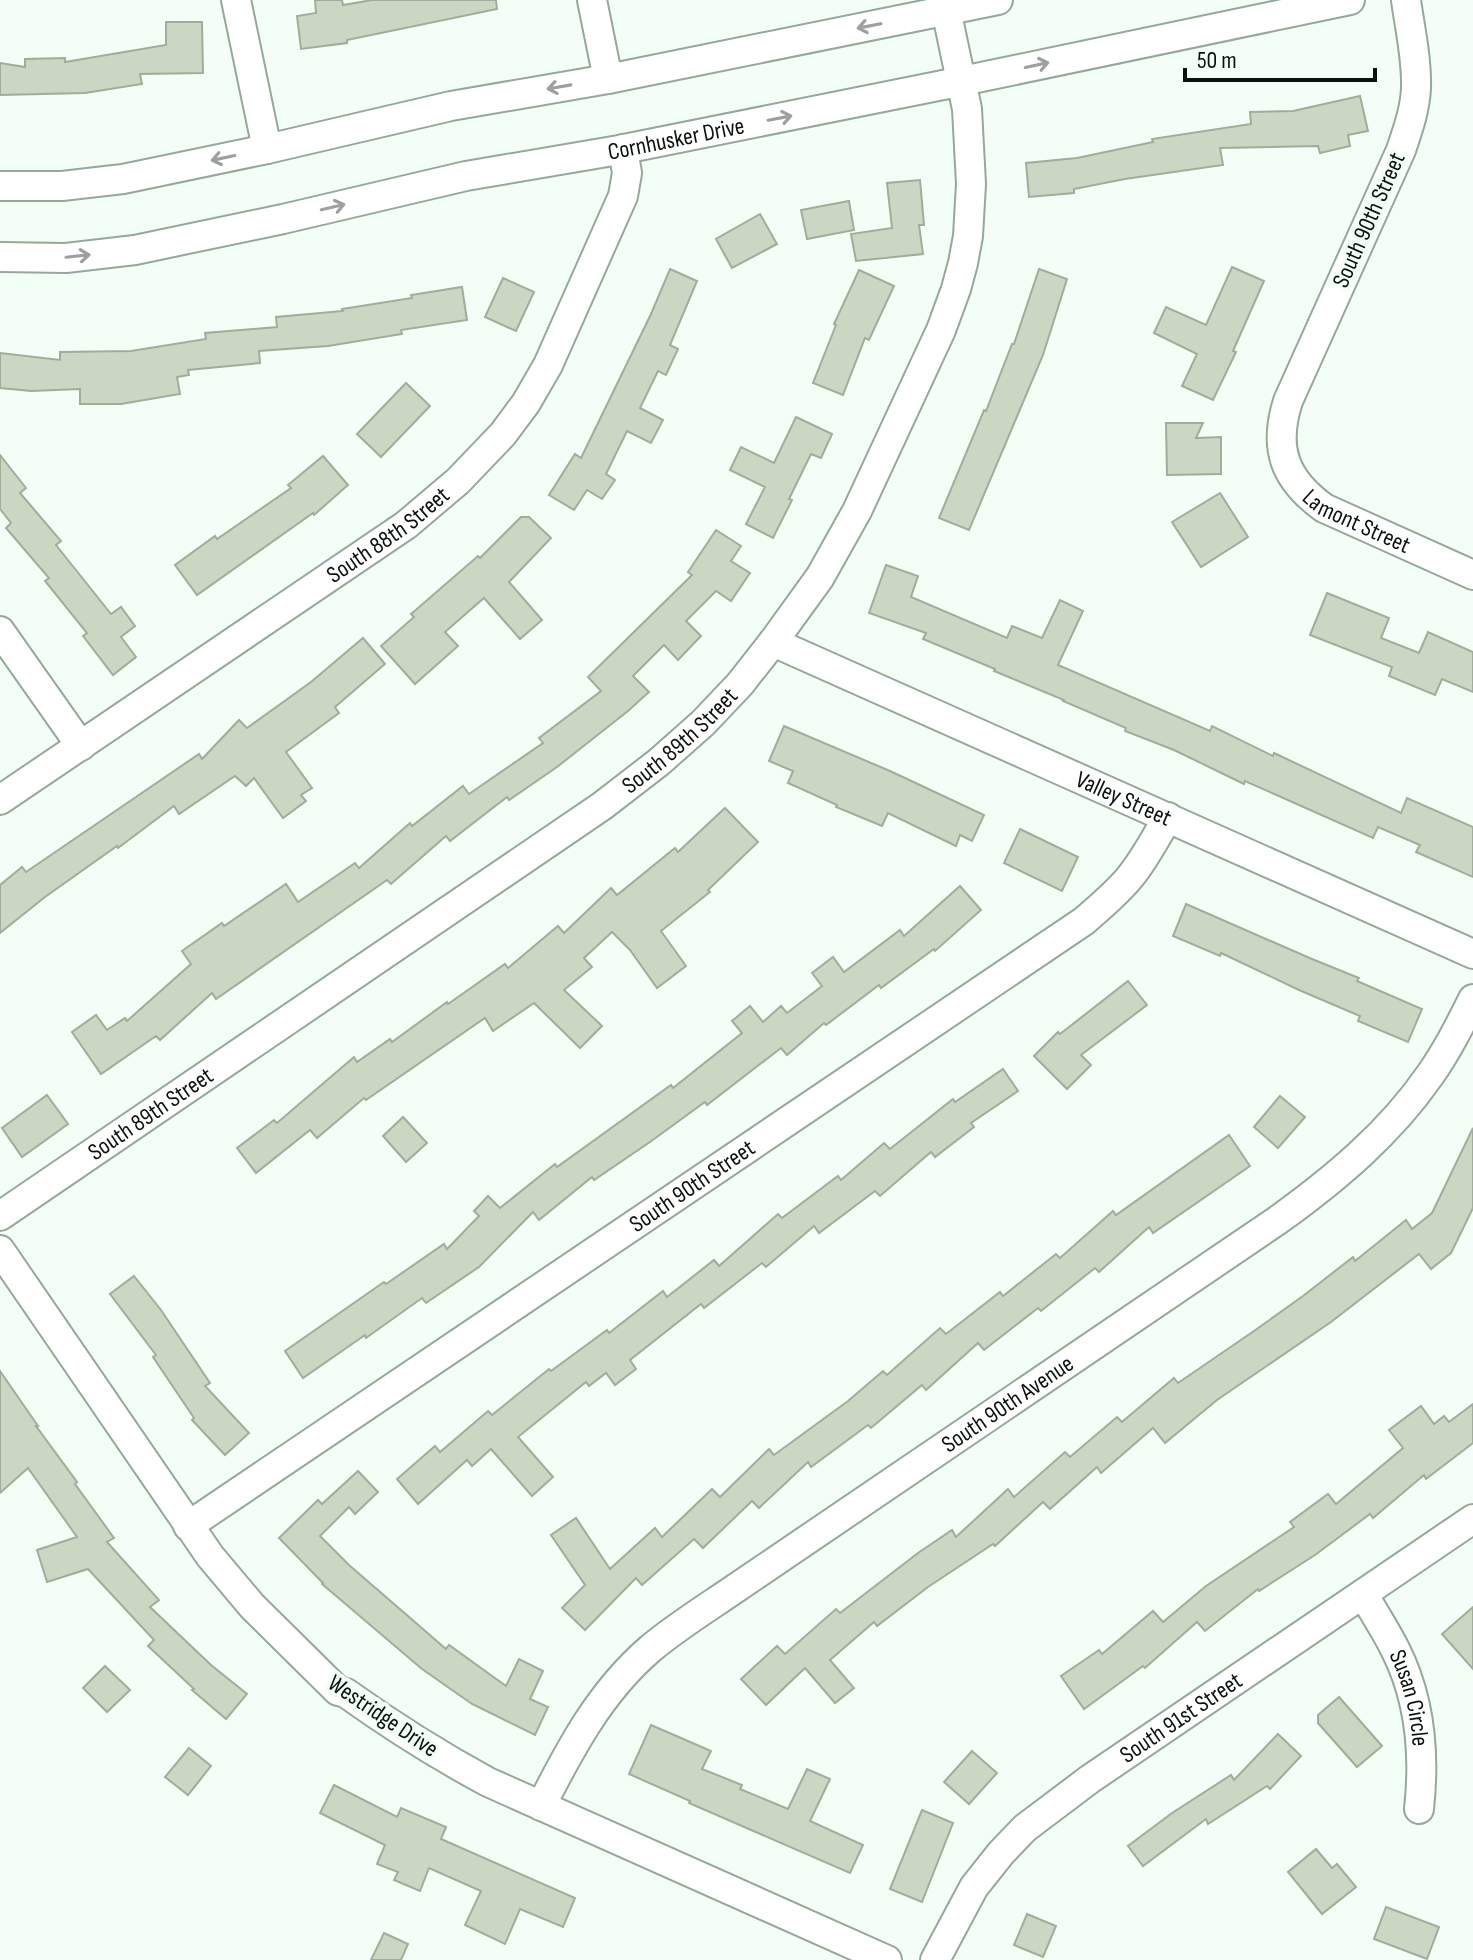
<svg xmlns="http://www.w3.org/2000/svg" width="1473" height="1960" font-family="'Sofia Sans Condensed',sans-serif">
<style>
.building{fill:#ccd7c3;stroke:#a1ac99;stroke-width:2}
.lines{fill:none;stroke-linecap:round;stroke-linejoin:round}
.minor-casing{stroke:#95a89a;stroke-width:32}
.minor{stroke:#fff;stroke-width:28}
.oneway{stroke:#9da09e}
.labels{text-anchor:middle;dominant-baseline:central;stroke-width:8;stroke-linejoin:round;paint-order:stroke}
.street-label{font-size:24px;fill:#0b120d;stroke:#f3fff6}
</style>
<rect width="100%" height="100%" fill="#f3fff6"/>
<!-- building -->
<g class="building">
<path d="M315 0H342L343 5 372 0H496L497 9 347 40V43L301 49 297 16 316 13Z"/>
<path d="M166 22H202L203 73 140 74 142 84 85 93 0 95V63L25 67V59L65 58V62L166 45Z"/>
<path d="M1360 96 1368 131 1348 135 1350 146 1320 153 1318 146 1220 148 1223 165 1125 179 1074 189V193L1029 197 1026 163 1077 158 1153 142 1152 139 1251 124 1250 112 1293 111Z"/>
<path d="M920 180 924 225H919L923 254 856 261 851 234 892 228 887 183Z"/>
<path d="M849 201 854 230 807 239 801 210Z"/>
<path d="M760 214 777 244 732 268 716 239Z"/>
<path d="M1232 267 1264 281 1233 351 1236 352 1213 400 1182 386 1197 354 1154 333 1166 307 1206 325Z"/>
<path d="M670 269 697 281 670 345 678 349 666 375 658 371 640 408 663 420 651 443 627 431 606 474 615 480 602 499 587 490 574 510 549 495 575 454 581 458 651 314Z"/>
<path d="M1039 269 1067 279 1043 355 969 530 939 518 984 410 986 411 1012 344H1014Z"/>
<path d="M859 270 894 286 869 340 865 338 843 395 813 383 836 325 834 324Z"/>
<path d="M503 278 534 292 516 331 485 317Z"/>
<path d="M462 287 467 320 401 330 402 334 328 346 259 351 260 363 188 370 189 375 177 377 180 394 121 404H80V389L31 391 0 388V353L60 360V352L131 351 206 339 205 333 277 327 276 317 343 311 342 309 412 298 411 295Z"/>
<path d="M406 383 430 406 381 457 357 434Z"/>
<path d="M796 417 832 434 821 458 811 454 789 499 792 500 773 538 746 524 765 487 730 470 741 447 774 463Z"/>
<path d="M1166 423H1203L1196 438 1221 437V474L1167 475Z"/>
<path d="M0 455 26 488 20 493 61 541 56 545 111 614 121 607 135 626 121 637 136 657 113 675 83 636 87 633 45 581 49 578 6 528 11 523 0 509Z"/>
<path d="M323 456 348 485 314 515 313 513 197 595 175 565 215 536 217 539 291 488 288 485Z"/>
<path d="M1220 493 1248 537 1201 567 1172 522Z"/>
<path d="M521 517H529L551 538 509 582 542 620 520 639 484 598 445 632 458 646 415 684 381 646 414 617 411 614 478 556 480 558Z"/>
<path d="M716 530 741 546 731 561 750 573 731 601 716 591 686 621 701 636 678 660 664 645 633 676 649 692 628 711 557 767 509 800 507 797 450 841 446 836 391 884 387 880 216 999 212 993 160 1040 156 1036 101 1074 72 1032 96 1015 107 1030 125 1018 127 1021 191 964 182 951 222 923 224 926 286 884 298 902 355 863 359 868 410 823 412 826 463 786 469 794 543 743 539 738 601 691 588 677 692 575 688 572Z"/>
<path d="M886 565 918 576 911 597 1007 638 1012 626 1042 638 1060 600 1083 611 1058 665 1210 731 1212 726 1273 756 1274 753 1401 813 1407 798 1473 827V877L1416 852 1420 845 1378 827 1373 838 1245 781 1244 784 1174 750 1125 731 1126 728 1063 701 1064 700 994 671 995 669 923 639 926 633 869 613Z"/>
<path d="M1327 593 1389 618 1381 638 1419 653 1428 632 1473 652V692L1442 679 1435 695 1389 676 1392 667 1310 635Z"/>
<path d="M363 638 385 664 335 707 339 713 286 752 312 788 301 795 306 801 283 818 254 778 246 786 235 776 179 814 174 806 118 848 117 846 45 897 0 933V885L22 867 26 872 199 754 202 759 239 720 247 728 311 682Z"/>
<path d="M784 726 890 771 984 815 972 841 960 835 956 846 888 813 882 826 836 807 837 805 788 783 793 771 769 761Z"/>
<path d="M725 808 758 842 708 890 710 892 661 931 686 966 657 988 630 950 612 932 584 958 592 967 564 990 602 1026 580 1048 534 1003 493 1031 485 1018 366 1100 364 1098 317 1138 310 1130 256 1173 237 1148 274 1120 277 1123 354 1057 357 1062 390 1039 392 1042 447 1002 448 1004 505 964 508 968 558 926 564 933 611 888 617 895 675 848 678 852Z"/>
<path d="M1020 829 1078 857 1062 891 1004 863Z"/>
<path d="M960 886 981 910 935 951 934 949 881 988 879 985 826 1025 824 1023 787 1055 781 1048 707 1105 705 1102 650 1142 594 1180 592 1177 539 1220 533 1212 479 1267 426 1303 422 1298 366 1338 365 1335 303 1378 285 1351 384 1282 386 1284 444 1244 447 1249 479 1216 474 1211 488 1196 500 1208 555 1164 557 1167 671 1085 673 1088 742 1033 732 1021 750 1006 763 1022 781 1006 787 1013 822 986 812 973 833 957 844 972 900 930 904 936Z"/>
<path d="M1186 904 1312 959 1359 978 1357 981 1422 1009 1408 1042 1358 1021 1360 1016 1299 990 1221 953 1220 956 1173 936Z"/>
<path d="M1128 981 1147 1005 1081 1055 1091 1065 1067 1089 1034 1056 1058 1032 1060 1034Z"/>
<path d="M1003 1069 1018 1091 971 1123 974 1127 935 1157 931 1152 880 1196 875 1191 819 1233 814 1226 766 1267 762 1263 704 1308 701 1304 630 1360 636 1369 615 1385 606 1373 589 1386 586 1382 518 1437 553 1477 532 1496 491 1449 472 1466 467 1460 418 1504 397 1479 435 1446 440 1452 488 1411 492 1415 549 1369 551 1371 607 1330 609 1333 663 1291 667 1297 714 1260 719 1266 778 1214 782 1218 838 1176 841 1180 884 1143 890 1149 953 1099 955 1102Z"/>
<path d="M47 1095 68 1124 22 1157 2 1128Z"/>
<path d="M1280 1096 1305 1117 1278 1148 1254 1127Z"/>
<path d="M403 1117 427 1143 406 1162 383 1136Z"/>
<path d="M1473 1128V1208L1451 1253 1431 1269 1419 1254 1331 1322 1217 1400 1165 1443 1153 1428 1101 1473 1097 1467 1050 1509 1043 1502 995 1546 993 1544 928 1587 877 1626 874 1622 830 1660 854 1688 835 1703 805 1668 766 1705 741 1679 777 1646 785 1654 836 1609 840 1613 918 1553 952 1530 956 1537 1008 1489 1014 1497 1065 1452 1070 1457 1117 1417 1122 1422 1174 1378 1178 1383 1254 1331 1303 1296 1353 1257 1355 1261 1406 1220 1412 1229 1432 1213Z"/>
<path d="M1229 1135 1250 1166 1153 1233 1149 1227 1099 1272 1095 1268 1041 1311 1038 1308 984 1350 978 1343 926 1390 922 1385 871 1428 868 1425 811 1467 808 1462 759 1508 752 1501 703 1548 694 1539 642 1585 636 1578 585 1630 562 1608 585 1585 551 1535 576 1518 610 1569 655 1528 662 1537 712 1489 720 1497 769 1449 774 1455 848 1401 883 1371 887 1375 940 1328 946 1334 1000 1292 1003 1296 1056 1254 1060 1258 1113 1211 1116 1215Z"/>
<path d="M134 1276 161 1310 210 1383 205 1386 249 1433 225 1455 192 1420 194 1418 153 1357 156 1355 110 1294Z"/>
<path d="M0 1371 38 1426H36L77 1482 75 1484 114 1538 107 1542 159 1600 150 1607 211 1665 247 1694 226 1719 192 1690 194 1689 148 1646 154 1640 88 1569 47 1582 37 1550 77 1537 28 1468 0 1493Z"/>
<path d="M1473 1404V1443L1426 1479 1424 1475 1373 1518 1370 1514 1315 1555 1259 1591 1258 1589 1205 1631 1197 1622 1145 1668 1143 1666 1084 1709 1061 1676 1099 1650 1102 1654 1153 1611 1163 1622 1206 1586 1294 1527 1290 1522 1328 1494 1336 1504 1403 1448 1389 1430 1421 1406 1434 1424 1444 1416 1449 1422Z"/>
<path d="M358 1471 378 1492 355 1514 349 1507 320 1536 349 1565 446 1649 449 1645 506 1686 519 1659 543 1671 530 1699 548 1707 535 1735 472 1704 422 1669 322 1584 323 1583 279 1538 318 1500 322 1504Z"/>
<path d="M1473 1607V1669L1442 1634Z"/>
<path d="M105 1666 130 1690 107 1712 83 1688Z"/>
<path d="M1339 1697 1382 1746 1357 1767 1318 1723V1715Z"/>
<path d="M651 1725 711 1751 702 1769 742 1785 740 1789 788 1809 807 1769 830 1779 810 1821 863 1845 850 1873 689 1803 690 1801 629 1774Z"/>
<path d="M1278 1734 1301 1756 1270 1789 1267 1786 1208 1824 1206 1819 1143 1866 1128 1846 1172 1813 1231 1775 1234 1780Z"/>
<path d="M189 1748 211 1766 188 1795 165 1777Z"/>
<path d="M972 1751 997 1773 969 1804 944 1782Z"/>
<path d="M334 1785 397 1817 401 1808 446 1827 441 1839 575 1898 563 1927 520 1909 505 1944 465 1925 481 1891 429 1868 420 1891 394 1880 398 1872 377 1864 385 1845 320 1813Z"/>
<path d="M922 1810 953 1823 922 1902 890 1889Z"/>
<path d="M1316 1849 1332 1868 1337 1864 1356 1887 1322 1914 1288 1872Z"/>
<path d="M1386 1907 1439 1927 1427 1959 1374 1939Z"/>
<path d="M1027 1914 1056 1926 1043 1957 1014 1945Z"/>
<path d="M384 1933 408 1944 401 1960H371Z"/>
</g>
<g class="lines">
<!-- minor casing -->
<g class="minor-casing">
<g id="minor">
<path d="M236 0 267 149"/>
<path d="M592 0 608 79"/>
<path id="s1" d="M1406 0C1410 29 1417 59 1416 88 1415 110 1408 129 1401 150L1288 401C1273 448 1284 479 1324 508L1473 575"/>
<path d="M0 186H62L123 179 267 149 451 106 608 79 998 0"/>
<path id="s2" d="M0 257 66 258 135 250 283 219 466 176 619 150 948 84 1350 0"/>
<path d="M0 631 81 746"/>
<path id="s3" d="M773 642 1473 954"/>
<path id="s4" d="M0 800 406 525 458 481 503 434 526 403 548 365 623 196 627 173 623 149"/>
<path id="s5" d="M0 1216 602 806 659 762 703 723 740 684 773 642 820 577 857 511 941 330 956 289 963 263 968 236 971 184 967 109 944 0"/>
<path d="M0 1250 210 1556 252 1606 338 1691 346 1693C392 1726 438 1755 488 1782L887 1960"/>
<path id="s6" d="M188 1526 1084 921C1100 907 1117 893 1130 877 1145 859 1156 837 1168 817"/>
<path id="s7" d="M1364 1595C1374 1613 1386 1631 1395 1649 1421 1700 1425 1754 1419 1809"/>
<path id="s8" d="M541 1806C570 1749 600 1692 650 1649 676 1627 707 1608 736 1588L1278 1220C1335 1179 1390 1133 1430 1075 1447 1051 1460 1025 1473 999"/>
<path id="s9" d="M935 1960 974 1887 1001 1853 1025 1828 1090 1779 1473 1519"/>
</g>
</g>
<!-- minor -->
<use href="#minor" class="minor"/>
</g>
<!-- one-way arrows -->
<defs><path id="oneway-shaft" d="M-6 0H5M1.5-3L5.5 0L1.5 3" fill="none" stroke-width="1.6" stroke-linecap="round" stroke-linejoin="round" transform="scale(2)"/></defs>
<g class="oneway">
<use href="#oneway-shaft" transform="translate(869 26) rotate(169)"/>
<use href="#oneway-shaft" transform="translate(1037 65) rotate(-12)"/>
<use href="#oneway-shaft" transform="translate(559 87) rotate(170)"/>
<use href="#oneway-shaft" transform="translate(780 118) rotate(-11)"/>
<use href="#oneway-shaft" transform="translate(223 158) rotate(168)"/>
<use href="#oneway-shaft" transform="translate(333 207) rotate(-13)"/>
<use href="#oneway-shaft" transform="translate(78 256) rotate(-6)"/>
</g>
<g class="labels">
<!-- street labels -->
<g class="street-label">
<text stroke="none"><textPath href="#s2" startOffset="688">Cornhusker Drive</textPath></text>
<text transform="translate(1369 220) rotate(-66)">South 90th Street</text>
<text stroke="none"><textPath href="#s1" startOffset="586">Lamont Street</textPath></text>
<text stroke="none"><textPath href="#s4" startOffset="470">South 88th Street</textPath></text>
<text stroke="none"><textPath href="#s5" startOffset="830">South 89th Street</textPath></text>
<text stroke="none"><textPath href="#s3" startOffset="384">Valley Street</textPath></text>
<text stroke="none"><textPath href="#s5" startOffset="182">South 89th Street</textPath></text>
<text stroke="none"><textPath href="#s6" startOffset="608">South 90th Street</textPath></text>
<text stroke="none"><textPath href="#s8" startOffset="626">South 90th Avenue</textPath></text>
<text stroke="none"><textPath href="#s7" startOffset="114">Susan Circle</textPath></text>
<text transform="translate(383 1716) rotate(34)">Westridge Drive</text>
<text stroke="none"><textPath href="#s9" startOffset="352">South 91st Street</textPath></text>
</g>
</g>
<!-- scale -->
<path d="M1185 68v12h190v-12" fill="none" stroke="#0b120d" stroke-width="4"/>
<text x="1197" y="68" font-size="24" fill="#0b120d" stroke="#f3fff6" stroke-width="6" paint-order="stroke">50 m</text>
</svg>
